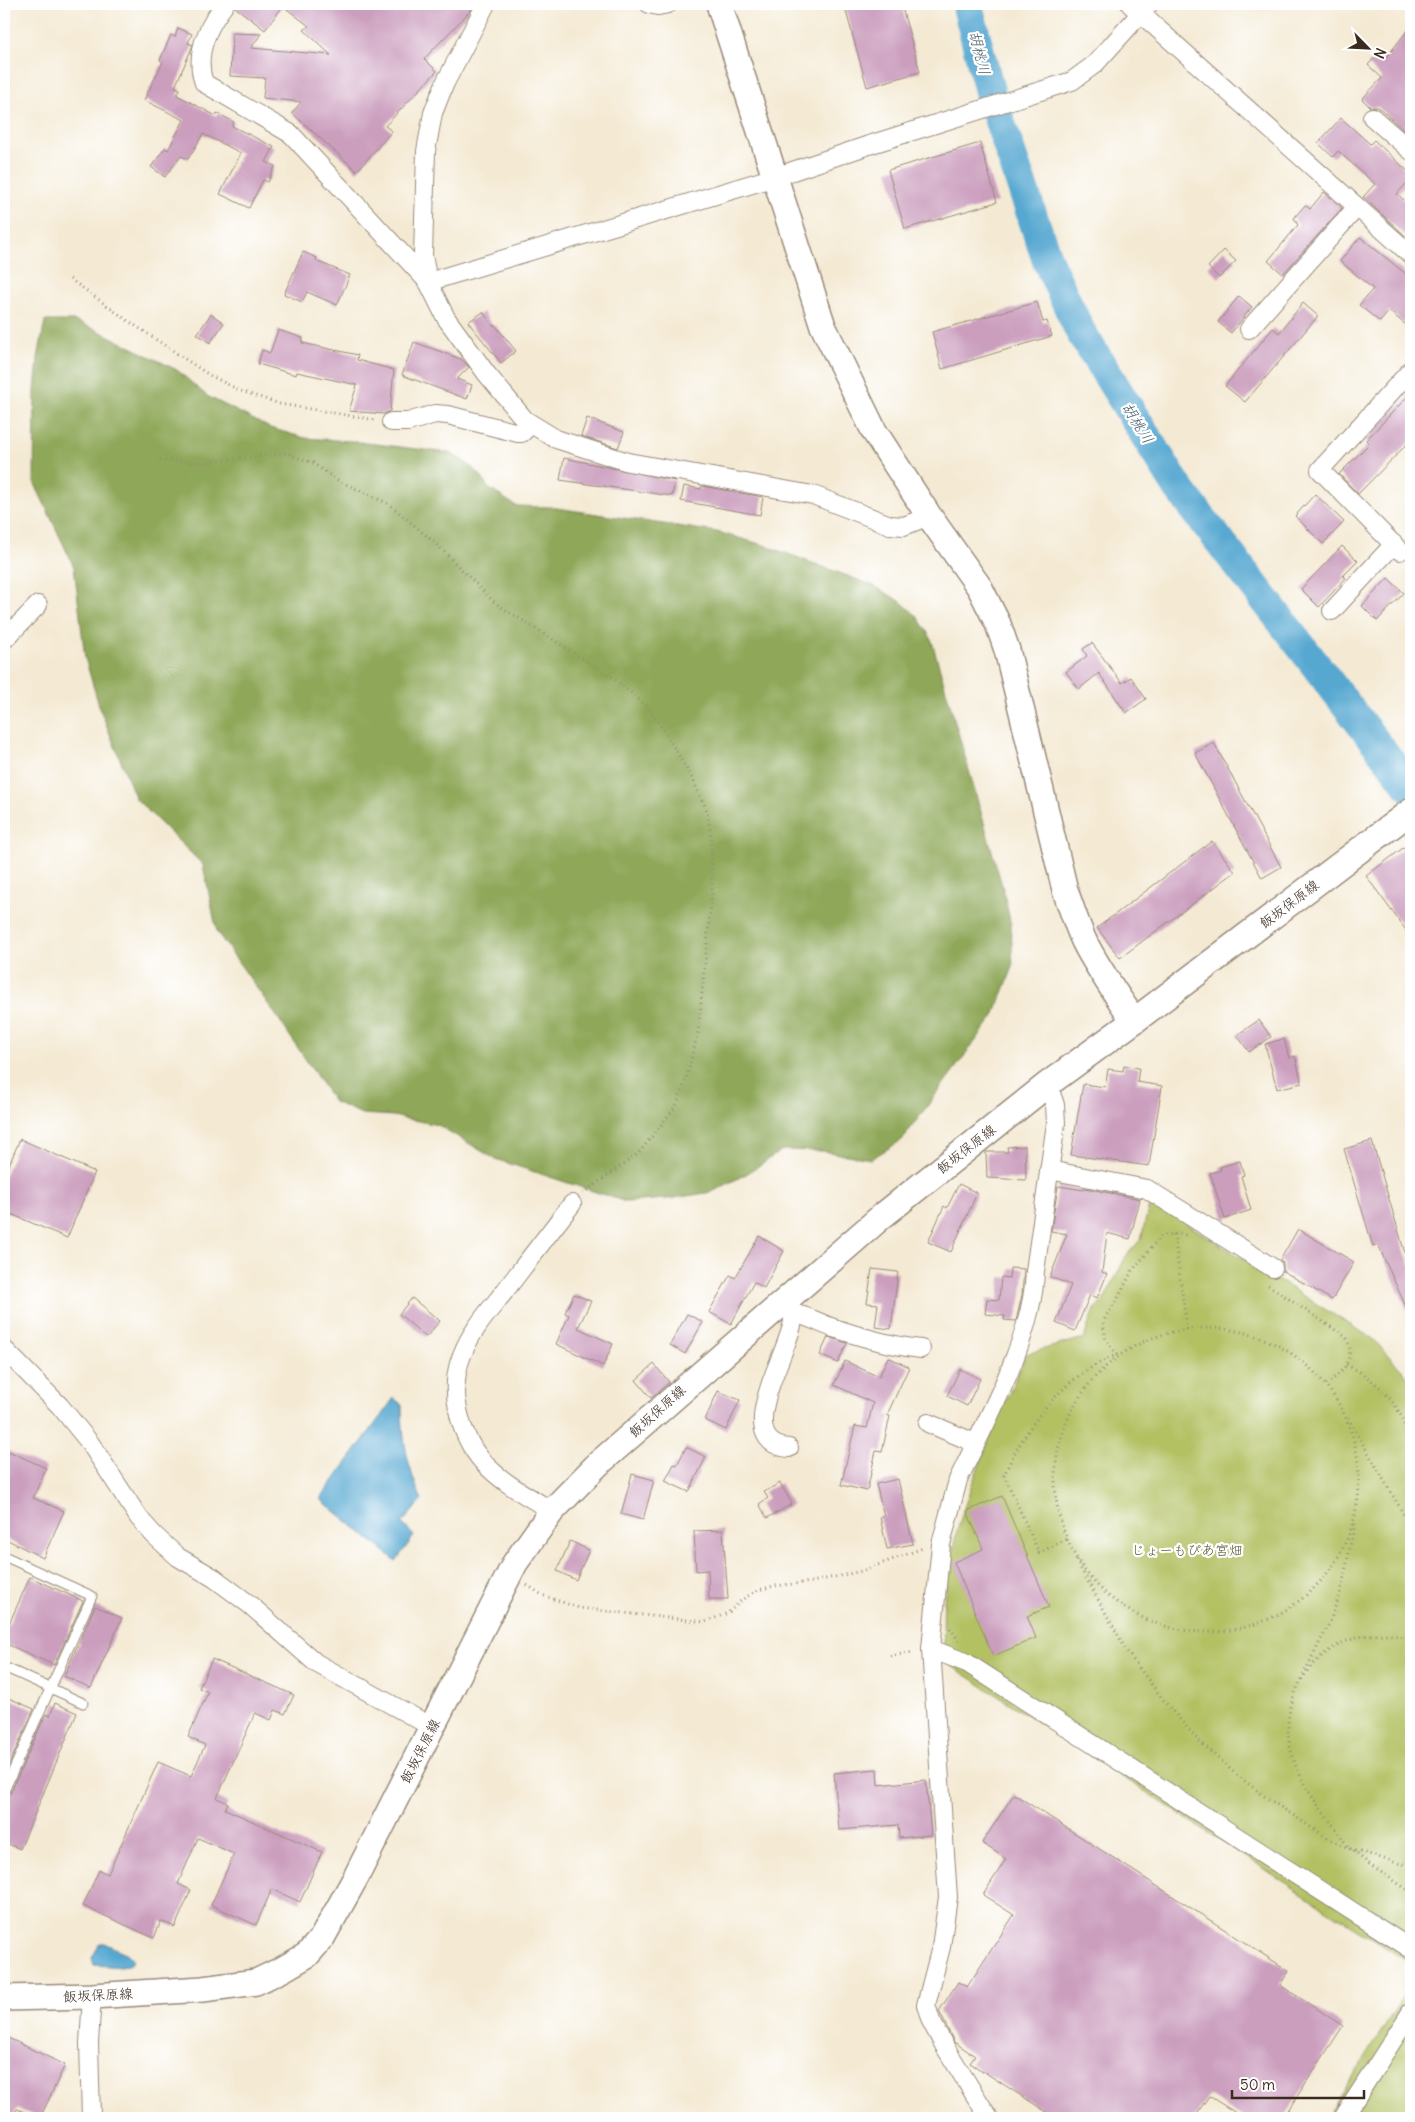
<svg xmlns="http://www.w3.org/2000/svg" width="1415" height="2122" font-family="Delius,'Klee One',sans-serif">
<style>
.green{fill:#b3c163;stroke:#777640}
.forest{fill:#8ea759;stroke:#64683c}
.water{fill:#56a8d1;stroke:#486978}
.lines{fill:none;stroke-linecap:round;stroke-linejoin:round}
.river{stroke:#56a8d1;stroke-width:31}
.building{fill:#cb9ebe}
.lane-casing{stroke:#988a79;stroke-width:11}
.street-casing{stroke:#988a79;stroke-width:20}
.secondary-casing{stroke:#988a79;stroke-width:28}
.path{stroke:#988a79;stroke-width:3;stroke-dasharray:1 4;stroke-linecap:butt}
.lane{stroke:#fff;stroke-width:9}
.street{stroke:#fff;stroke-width:18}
.secondary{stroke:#fff;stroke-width:25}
.labels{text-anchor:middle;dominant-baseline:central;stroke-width:4.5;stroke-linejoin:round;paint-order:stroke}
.street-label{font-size:14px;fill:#3b2a1e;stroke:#fff}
.park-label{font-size:14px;fill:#5f5733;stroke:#fff}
.water-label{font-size:15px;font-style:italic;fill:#465c66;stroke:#fff}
</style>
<rect width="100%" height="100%" fill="#fff"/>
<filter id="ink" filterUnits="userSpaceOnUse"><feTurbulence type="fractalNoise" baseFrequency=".02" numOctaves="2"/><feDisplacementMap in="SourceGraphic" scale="10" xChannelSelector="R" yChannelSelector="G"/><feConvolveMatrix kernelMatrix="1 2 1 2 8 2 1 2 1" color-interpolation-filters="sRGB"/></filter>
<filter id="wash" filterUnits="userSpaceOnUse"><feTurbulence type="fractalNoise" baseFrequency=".0096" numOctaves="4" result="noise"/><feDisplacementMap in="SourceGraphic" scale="20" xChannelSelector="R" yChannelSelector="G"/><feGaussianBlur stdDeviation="1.12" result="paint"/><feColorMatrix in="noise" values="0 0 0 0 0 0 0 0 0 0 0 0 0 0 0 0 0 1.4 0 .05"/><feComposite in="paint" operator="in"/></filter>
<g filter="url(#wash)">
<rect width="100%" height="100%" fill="#f4ead4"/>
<!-- green -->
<g class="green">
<path d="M1150 1201 1373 1339 1411 1380V1964L944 1661C944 1639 942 1615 945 1592 955 1508 994 1431 1026 1354L1084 1338 1094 1309 1103 1302 1126 1256 1141 1239Z"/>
<path d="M1411 1984V2118H1327Z"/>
</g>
<!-- forest -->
<path class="forest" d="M45 321H75L101 332 177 370 207 396 270 428 305 438 351 441 450 453 468 464 481 476 488 488 516 506 550 507 717 532 764 545 872 585 900 601 917 616 931 638 1003 889 1011 925 1013 967 994 1016 902 1140 871 1159 822 1151 782 1150 748 1173 712 1192 668 1199 626 1202 495 1159 438 1125 393 1116 362 1114 334 1102 278 1018 217 932 203 865 136 799 100 709 85 658 74 567 34 482 35 391 38 358Z"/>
<!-- water -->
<g class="water">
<path d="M394 1398 402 1405C402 1439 408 1469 422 1500L402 1523 414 1536 396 1561 320 1499Z"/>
<path d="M100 1943H104L128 1954 133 1960 131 1964 122 1967 94 1965 92 1958Z"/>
</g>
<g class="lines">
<!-- river -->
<path class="river" d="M967 4 990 93 1048 262 1080 331 1179 489 1411 788"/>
</g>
<g id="blocks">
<!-- building -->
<g class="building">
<path d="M235 4H474L470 11 424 59 437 71 385 126 392 131 357 171 292 113 301 102 263 98 265 78 230 76 232 33 261 34 251 48 331 55 304 30 309 26 283 6 265 30 235 7Z"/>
<path d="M844 4H901L920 72 867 87Z"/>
<path d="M1411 26V137L1378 107H1370L1362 99 1382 78 1368 65 1379 53 1385 59Z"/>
<path d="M178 28 192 34 188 43 193 45 175 87 180 89 177 95 216 116 217 113 234 122 232 126 274 147 266 162 275 166 268 182 263 180 249 208 220 194 241 153 203 134 188 159 181 156 165 177 151 167 165 148 168 150 184 120 144 100 163 62 160 60 171 35 175 37Z"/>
<path d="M1341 118 1370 144 1374 140 1411 174V178L1397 194 1411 206V241L1363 197 1375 184 1338 151 1333 157 1318 143Z"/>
<path d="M980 143 997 202 905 229 888 170Z"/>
<path d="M1324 192 1342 208 1283 274 1268 261 1298 225 1294 218 1305 205 1310 209Z"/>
<path d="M1360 237 1411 278V329L1389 311 1380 322 1359 305 1373 289 1340 261Z"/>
<path d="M1224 250 1236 261 1219 278 1208 267Z"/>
<path d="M303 252 317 258 316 261 350 275 337 305 307 292 302 302 284 294Z"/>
<path d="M1239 296 1252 307 1231 333 1218 322Z"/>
<path d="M1037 302 1043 322 1047 321 1052 336 942 369 932 332Z"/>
<path d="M1303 303 1318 316 1245 402 1225 386 1273 328 1279 333Z"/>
<path d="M483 312 493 326 495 325 516 351 501 363 468 322Z"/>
<path d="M211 314 224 323 210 343 197 334Z"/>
<path d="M278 330 303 338 302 343 358 355 357 360 394 370 390 411 384 414 349 411 357 385 297 372 296 375 258 364 262 350 270 353Z"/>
<path d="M414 342 461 359 469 367 457 379 472 385 467 399 402 375Z"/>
<path d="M1411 393V440L1358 494 1339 474 1369 444 1366 440Z"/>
<path d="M587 418 624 432 618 448 581 436Z"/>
<path d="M564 458 675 481 672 496 560 480Z"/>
<path d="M684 486 701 489 702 486 763 497 760 515 681 501Z"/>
<path d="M1315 494 1344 522 1323 544 1295 516Z"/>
<path d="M1342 546 1358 561 1343 576 1346 578 1319 607 1301 589Z"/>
<path d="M1388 578 1404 593 1377 621 1362 606Z"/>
<path d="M1092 643 1122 683 1131 677 1146 699 1126 713 1099 673 1079 689 1066 672 1087 656 1083 649Z"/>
<path d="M1214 743 1281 867 1262 878 1195 753Z"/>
<path d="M1212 841 1235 872 1120 958 1097 928Z"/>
<path d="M1411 842V937L1366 876Z"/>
<path d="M1259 1020 1271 1037 1249 1052 1237 1035Z"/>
<path d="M1284 1039 1289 1058 1295 1056 1302 1083 1277 1089 1265 1044Z"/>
<path d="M1124 1065 1139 1068 1137 1082 1162 1086 1149 1166 1071 1155 1083 1084 1105 1087 1108 1069 1123 1071Z"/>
<path d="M20 1139 95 1172 67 1238 4 1211V1177Z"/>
<path d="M1372 1141 1404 1250 1411 1266V1318L1378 1245 1373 1247 1344 1149Z"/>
<path d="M1025 1146 1026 1180 987 1178 986 1152H1008L1007 1147Z"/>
<path d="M1240 1161 1244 1175 1241 1176 1251 1210 1225 1219 1210 1173 1221 1170 1220 1167Z"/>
<path d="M959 1184 977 1193 951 1252 928 1242 944 1206 947 1208Z"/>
<path d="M1058 1186 1084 1190 1085 1188 1140 1199 1130 1239 1107 1233 1102 1272 1107 1274 1097 1298 1090 1295 1075 1331 1056 1323 1071 1285 1050 1277 1067 1234 1051 1231Z"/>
<path d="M1298 1229 1354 1262 1332 1300 1283 1271V1263L1280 1260Z"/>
<path d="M759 1236 784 1251 764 1288 754 1282 731 1324 709 1312 730 1275 735 1278Z"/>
<path d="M1010 1268 1024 1269 1022 1295 1016 1321 1004 1320 1005 1316 985 1314 987 1299 999 1300 1001 1277 1009 1278Z"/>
<path d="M872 1269 898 1272 891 1329 875 1327 878 1304 867 1303Z"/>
<path d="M574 1294 591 1301 578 1328 613 1344 603 1366 556 1344 569 1315 565 1313Z"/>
<path d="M412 1298 440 1321 426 1337 399 1314Z"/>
<path d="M687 1314 703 1322 685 1354 670 1345Z"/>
<path d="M828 1337 847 1343 838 1363 820 1355Z"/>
<path d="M888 1357 909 1367 887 1415 890 1416 882 1452 876 1451 867 1491 841 1485 855 1426 867 1428 873 1403 834 1385 845 1361 879 1377Z"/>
<path d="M654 1364 669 1382 651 1398 636 1380Z"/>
<path d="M960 1369 980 1379 967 1406 947 1396Z"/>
<path d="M718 1391 740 1400 726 1430 705 1420Z"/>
<path d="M686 1447 706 1457 689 1492 665 1481 674 1464 677 1465Z"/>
<path d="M4 1449 46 1468 33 1498 64 1511 43 1558 4 1538Z"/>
<path d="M632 1474 654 1480 643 1520 621 1514Z"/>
<path d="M898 1479 913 1544 887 1549 880 1517 884 1516 876 1484Z"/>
<path d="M780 1483 792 1504 767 1518 759 1504 768 1498 764 1492Z"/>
<path d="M1002 1496 1049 1607 1027 1616 1036 1638 993 1656 954 1562 983 1549 967 1511Z"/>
<path d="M723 1530 728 1599H709L708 1570 696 1571 694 1531Z"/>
<path d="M570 1541 589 1550 576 1580 557 1571Z"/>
<path d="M30 1577 83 1601 54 1665 4 1643V1635Z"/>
<path d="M95 1606 122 1618 91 1688 64 1676Z"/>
<path d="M212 1659 294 1695 285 1714 275 1710 271 1720 255 1713 217 1798 228 1803 225 1809 322 1852 300 1902 272 1889 256 1925 211 1905 234 1854 198 1838 178 1884 191 1890 175 1927 161 1921 154 1938 83 1906 99 1870 108 1874 158 1762 191 1776 205 1745 188 1737 208 1692 199 1688Z"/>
<path d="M4 1696 34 1709 4 1776Z"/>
<path d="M55 1703 77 1713 20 1849 4 1842V1797L10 1794 46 1714 50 1716Z"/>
<path d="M877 1769 878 1785 926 1780 931 1835 899 1838 898 1825 839 1830 834 1773Z"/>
<path d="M1014 1794 1289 1971 1280 1985 1343 2026 1283 2118H1244L1209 2096 1194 2118H1056L970 2063 975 2056 954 2042 939 2011 958 1982 967 1987 1014 1915 983 1895 1006 1859 982 1843Z"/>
<path d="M4 2036 65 2065 40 2118 17 2109 14 2115 4 2111Z"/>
</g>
</g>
</g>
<g filter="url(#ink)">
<use href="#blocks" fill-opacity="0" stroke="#988a79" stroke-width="1"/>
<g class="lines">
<!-- lane casing -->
<g class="lane-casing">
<g id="lane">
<path d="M4 1556 92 1596 4 1791"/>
<path d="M4 1667 83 1703"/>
</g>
</g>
<!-- street casing -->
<g class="street-casing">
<g id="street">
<path d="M225 4C208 26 194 55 204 83L291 134 428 282 775 177 872 144 1072 81 1095 64 1149 4"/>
<path d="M486 4 445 83 433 113 426 151 423 255 428 282 446 318 486 373 525 420 556 439 628 462 813 495 890 525 904 526 929 516"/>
<path d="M649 4 658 6 668 4"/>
<path d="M1130 4 1411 255"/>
<path d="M1372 117 1411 151"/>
<path d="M1249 329 1357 207"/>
<path d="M391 422H408L435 414 448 415 518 433H522L531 424"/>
<path d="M1400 551 1320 470 1411 370"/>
<path d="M1332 611 1394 544"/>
<path d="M4 640 38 605"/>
<path d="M1049 1170 1147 1189 1273 1268"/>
<path d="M786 1298C790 1305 794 1311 793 1320 791 1349 729 1443 789 1448"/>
<path d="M793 1314C808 1315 822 1325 837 1329 864 1338 892 1346 921 1349"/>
<path d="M4 1349 60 1406 90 1443 139 1518 154 1535 178 1557 214 1578 249 1604 316 1663 432 1727"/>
<path d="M928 1423 975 1443"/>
<path d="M552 1511C529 1497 502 1483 483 1462 459 1435 448 1389 462 1355 471 1331 489 1311 504 1292 527 1262 549 1233 572 1204"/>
<path d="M931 1649 967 1663 1411 1949"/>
<path d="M91 2118 89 2043 92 1996"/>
<path d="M989 2118 945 2047 931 2021 926 2005 941 1947 948 1897 931 1649 941 1544 958 1480C987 1419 1033 1338 1035 1271L1056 1123 1055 1105 1048 1084"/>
<path d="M1343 2118 1411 2012"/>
</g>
</g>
<!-- secondary casing -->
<g class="secondary-casing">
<g id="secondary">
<path d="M719 4 823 326 874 431 929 516 980 588 998 624 1007 650 1065 890C1071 907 1077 925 1084 941 1098 969 1117 995 1134 1021"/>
<path d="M4 1998 92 1996 203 1989 256 1982 283 1969 307 1955 322 1938 356 1877 515 1563 552 1511 598 1464 881 1217 1048 1084 1134 1021 1411 811"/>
</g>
</g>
<!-- path -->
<g class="path">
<path d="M70 279 127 320 209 375 241 391 280 404 376 420"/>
<path d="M160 460 201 463 286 453 313 463 335 479 389 504 436 544 495 603 612 677 642 702 658 721 692 778 707 811 711 837 712 893 698 1032 686 1080 676 1106 638 1154 583 1193"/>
<path d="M1174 1234 1187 1329"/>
<path d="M1268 1285 1346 1337C1357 1357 1342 1374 1326 1384"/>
<circle cx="1207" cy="1480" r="152"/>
<path d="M1346 1365C1368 1373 1396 1400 1403 1421 1409 1436 1407 1458 1411 1475"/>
<path d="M1348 1418 1411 1527"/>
<path d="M1066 1539 1039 1553 1004 1475C1026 1425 1065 1374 1117 1355L1106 1340 1105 1334 1103 1324 1106 1316 1117 1300 1132 1271 1162 1235 1182 1234 1186 1235"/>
<path d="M1076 1560 1128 1653 1164 1701 1198 1740 1238 1776 1267 1798 1329 1839 1352 1850 1373 1867 1411 1892"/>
<path d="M527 1585 542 1595 579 1608 705 1622 728 1613 743 1599 758 1590 774 1586 812 1582 862 1571 923 1548"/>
<path d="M950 1628 959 1641"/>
<path d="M1411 1639C1351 1619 1288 1664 1288 1729 1289 1768 1315 1803 1339 1833 1342 1838 1347 1847 1353 1850 1357 1852 1363 1852 1368 1854 1383 1858 1395 1864 1411 1865"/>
<path d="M890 1656 914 1652"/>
<path d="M1303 1675 1329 1624 1341 1591 1355 1523"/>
</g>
<!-- lane -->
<use href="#lane" class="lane"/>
<!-- street -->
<use href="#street" class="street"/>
<!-- secondary -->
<use href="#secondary" class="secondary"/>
</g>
</g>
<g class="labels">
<!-- street labels -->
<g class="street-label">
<text transform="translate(1289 904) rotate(-37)">飯坂保原線</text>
<text transform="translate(966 1149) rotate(-38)">飯坂保原線</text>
<text transform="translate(657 1411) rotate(-42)">飯坂保原線</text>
<text transform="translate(420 1751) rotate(-63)">飯坂保原線</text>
<text transform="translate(98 1995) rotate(-3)">飯坂保原線</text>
</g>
<!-- park labels -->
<g class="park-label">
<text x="1187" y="1550">じょーもぴあ宮畑</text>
</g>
<!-- water labels -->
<g class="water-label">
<text transform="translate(980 53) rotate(76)">胡桃川</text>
<text transform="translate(1138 423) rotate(58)">胡桃川</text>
</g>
</g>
<!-- margin -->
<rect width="1415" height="2122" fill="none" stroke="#fff" stroke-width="20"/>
<!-- north arrow -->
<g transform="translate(1368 48) rotate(114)" stroke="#ffffff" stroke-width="4" paint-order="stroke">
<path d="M0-4L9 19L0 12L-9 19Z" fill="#3b2a1e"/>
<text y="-8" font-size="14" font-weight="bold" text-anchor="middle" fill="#3b2a1e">N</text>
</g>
<!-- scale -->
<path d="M1232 2090v8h132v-8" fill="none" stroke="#3b2a1e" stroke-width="2.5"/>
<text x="1240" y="2090" font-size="15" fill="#3b2a1e" stroke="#ffffff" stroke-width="4" paint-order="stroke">50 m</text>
</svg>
